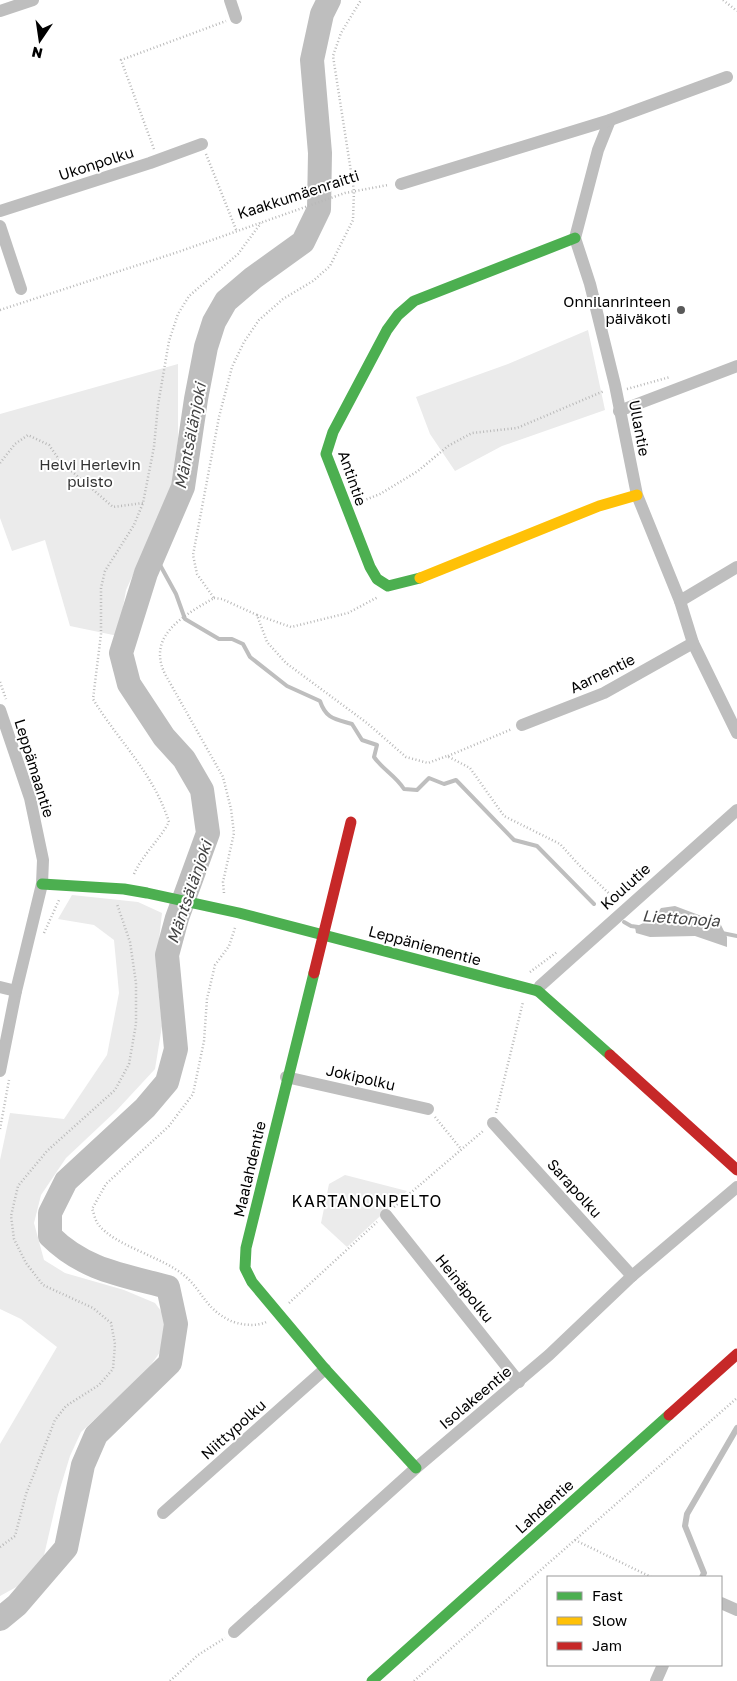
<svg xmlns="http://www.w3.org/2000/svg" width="737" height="1681" font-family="'Golos Text',sans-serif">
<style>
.green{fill:#ebebeb}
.water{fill:#bebebe}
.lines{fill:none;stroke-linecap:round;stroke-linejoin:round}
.stream{stroke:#bebebe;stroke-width:4}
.river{stroke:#bebebe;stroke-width:24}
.path{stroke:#b9b9b9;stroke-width:2.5;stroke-dasharray:1 2.5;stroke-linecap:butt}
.lane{stroke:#bebebe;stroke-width:6}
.street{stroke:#bebebe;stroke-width:12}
.fast{stroke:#4caf50;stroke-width:11}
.slow{stroke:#ffc107;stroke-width:11}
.jam{stroke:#c62828;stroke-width:11}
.poi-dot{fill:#595959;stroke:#fff;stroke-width:2}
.labels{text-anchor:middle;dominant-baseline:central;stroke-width:4;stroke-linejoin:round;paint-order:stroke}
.street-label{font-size:15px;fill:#000;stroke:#fff}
.poi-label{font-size:15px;fill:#000;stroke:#fff;text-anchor:end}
.park-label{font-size:15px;fill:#323232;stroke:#fff}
.water-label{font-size:16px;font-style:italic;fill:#434343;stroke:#fff}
.neighbourhood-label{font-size:16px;letter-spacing:1px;fill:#000;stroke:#fff}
</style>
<rect width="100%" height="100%" fill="#fff"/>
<!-- green -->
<g class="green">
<path d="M588 330 605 410 502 446 455 471 430 434 416 397 508 364Z"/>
<path d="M178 364V439L171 492 126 590 118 636 70 626 45 540 12 551 0 518V414Z"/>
<path d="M72 895 138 902 162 913 156 966 162 1026 155 1069 117 1110 66 1158 41 1195 34 1223 44 1260 65 1273 124 1290 155 1303 167 1319 160 1352 146 1372 81 1432 70 1456 58 1495 42 1564 20 1585 0 1596V1444L57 1347 21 1319 0 1309V1160L10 1113 64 1119 107 1055 119 993 114 940 94 925 58 919Z"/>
<path d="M345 1175 407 1191 347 1247 321 1223 329 1184Z"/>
</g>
<!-- water -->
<path class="water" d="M675 906 720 923 727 937V947L695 936 650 937 636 933 635 927 654 918 661 908Z"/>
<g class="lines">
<!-- stream -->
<g class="stream">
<path d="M154 554 176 594 185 619 219 639H232L243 644 250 657 287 686 320 701C326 719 335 719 352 724L362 740 377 745 374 757C383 770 395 775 404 789L417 790 429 778 444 784 456 780 514 840 537 846 594 904"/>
<path d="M624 922 631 926 638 927"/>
<path d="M722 933 737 936"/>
</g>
<!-- river -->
<path class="river" d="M0 1619 17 1605 66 1548 83 1465 96 1435 170 1363 176 1324 168 1287C123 1275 84 1270 50 1236V1213L66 1181 145 1108 167 1082 176 1049 167 955 177 918 208 833 202 790 184 759 164 737 129 684 121 653 146 573 183 487 196 399 206 347 214 322 226 301 253 278 303 242 319 209 320 153 312 60 322 14 329 0"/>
<!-- path -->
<g class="path">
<path d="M723 0 737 11"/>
<path d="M154 149 121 60 226 21"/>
<path d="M206 154 237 232"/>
<path d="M0 310 178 252 345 193 388 185"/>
<path d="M627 389 670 377"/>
<path d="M0 463 15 444 28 435 49 445 60 461 113 507 143 503"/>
<path d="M360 502 380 494 418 471 448 446 472 433 517 428 604 391"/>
<path d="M214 598 222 599 257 615 267 642 286 663 367 723 406 757 428 763 447 756 470 768 504 816 560 844 579 865 617 901"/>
<path d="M257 615 291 627 348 613 378 597"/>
<path d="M0 682 6 699"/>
<path d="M448 756 512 729"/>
<path d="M134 874C143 854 158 842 169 822 153 772 119 742 93 699L101 634V588L105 571 134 525 143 503 154 447 158 405 169 341 178 314 189 296 238 254 261 223"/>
<path d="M224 893 223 882 234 833 231 809 223 777 165 674C146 635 185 615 214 598L197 574 193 555 219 417 232 367 244 342 259 320 283 299 313 281 330 266 353 220 354 191 333 56 341 33 361 0"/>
<path d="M235 928 229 946 215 965 207 999 204 1041 193 1094 169 1126 106 1184 92 1209C94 1213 95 1220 98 1224 114 1246 164 1257 186 1277 203 1292 205 1308 229 1320 239 1325 256 1327 266 1322"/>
<path d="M44 933 59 900"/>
<path d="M530 972 557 952"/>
<path d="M496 1113 523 1002"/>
<path d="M435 1117 461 1149"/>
<path d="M0 1129 9 1080"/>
<path d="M394 1207 483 1131"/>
<path d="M289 1303 377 1222"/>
<path d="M575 1540 651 1577"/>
<path d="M0 1547 15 1536 26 1494 55 1420 66 1406 99 1385 113 1369 115 1344 111 1323 93 1308 43 1285 26 1263 14 1239 11 1216 18 1186 47 1151 115 1090 129 1064 136 1024V983L130 942 117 904"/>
<path d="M170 1681 198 1655 225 1638"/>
<path d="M414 1681 737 1398"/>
</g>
<!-- lane -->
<path class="lane" d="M702 1577 704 1573 685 1526 687 1514 737 1428"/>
<!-- street -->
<g class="street">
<path d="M230 0 236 18"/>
<path d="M0 11 33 0"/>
<path d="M610 120 598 150 575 238 590 284 615 385 637 495 680 601 693 643 737 733"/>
<path d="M401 184 610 120 727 77"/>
<path d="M0 211 150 163 202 144"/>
<path d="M0 226 21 289"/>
<path d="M619 411 737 366"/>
<path d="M680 601 737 567"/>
<path d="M0 710 30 798 43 860 42 884 16 991 0 1071"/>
<path d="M522 725 604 693 693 643"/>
<path d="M0 987 16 991"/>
<path d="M538 991 540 986 737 810"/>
<path d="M286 1077 428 1109"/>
<path d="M493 1123 632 1276"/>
<path d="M386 1215 519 1382"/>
<path d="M163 1513 325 1369"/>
<path d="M721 1603 737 1610"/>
<path d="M234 1632 416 1468 549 1355 632 1276 737 1187"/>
<path d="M656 1681 663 1665"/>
</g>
<!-- fast -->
<g class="fast">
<path d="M420 578 388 586 377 579 370 567 326 454 333 432 387 330 398 315 414 301 575 238"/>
<path d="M42 884 124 889 147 893 239 913 538 991 610 1055"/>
<path d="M314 973 246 1248 245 1268 252 1282 325 1369 416 1468"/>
<path d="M372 1681 669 1415"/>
</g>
<!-- slow -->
<path class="slow" d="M420 578 599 506 637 495"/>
<!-- jam -->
<g class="jam">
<path d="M314 973 351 822"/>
<path d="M610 1055 737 1170"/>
<path d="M669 1415 737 1354"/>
</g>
</g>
<!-- markers -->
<circle class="poi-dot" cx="681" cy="310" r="5"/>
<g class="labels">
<!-- street labels -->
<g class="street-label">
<text transform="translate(96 163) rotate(-18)">Ukonpolku</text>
<text transform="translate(298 194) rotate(-18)">Kaakkumäenraitti</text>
<text transform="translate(640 428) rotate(79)">Ullantie</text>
<text transform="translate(353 478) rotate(71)">Antintie</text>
<text transform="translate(602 673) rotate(-26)">Aarnentie</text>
<text transform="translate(35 768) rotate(73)">Leppämaantie</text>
<text transform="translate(625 886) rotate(-42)">Koulutie</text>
<text transform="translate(425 945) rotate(15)">Leppäniementie</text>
<text transform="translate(361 1077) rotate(13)">Jokipolku</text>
<text transform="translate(249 1169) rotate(-77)">Maalahdentie</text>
<text transform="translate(575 1188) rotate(48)">Sarapolku</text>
<text transform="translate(465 1288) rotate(51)">Heinäpolku</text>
<text transform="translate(475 1397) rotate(-40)">Isolakeentie</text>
<text transform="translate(233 1429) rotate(-42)">Niittypolku</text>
<text transform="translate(544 1506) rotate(-42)">Lahdentie</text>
</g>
<!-- poi labels -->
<g class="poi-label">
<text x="671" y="301">Onnilanrinteen<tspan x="671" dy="17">päiväkoti</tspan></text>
</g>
<!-- park labels -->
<g class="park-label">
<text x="90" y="464">Helvi Herlevin<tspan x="90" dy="17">puisto</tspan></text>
</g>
<!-- water labels -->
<g class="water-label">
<text transform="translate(190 436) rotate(-79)">Mäntsälänjoki</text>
<text transform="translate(189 892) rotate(-71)">Mäntsälänjoki</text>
<text transform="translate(681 918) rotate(4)">Liettonoja</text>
</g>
<!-- neighbourhood labels -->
<g class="neighbourhood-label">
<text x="367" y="1201">KARTANONPELTO</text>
</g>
</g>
<!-- legend -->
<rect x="547" y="1576" width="175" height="90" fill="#ffffff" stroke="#999999"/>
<rect x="557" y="1592" width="25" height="8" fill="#4caf50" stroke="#999999"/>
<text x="592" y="1601" font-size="15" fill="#000000">Fast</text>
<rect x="557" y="1617" width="25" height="8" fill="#ffc107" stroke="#999999"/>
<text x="592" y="1626" font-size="15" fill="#000000">Slow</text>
<rect x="557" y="1642" width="25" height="8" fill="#c62828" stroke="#999999"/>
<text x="592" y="1651" font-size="15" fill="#000000">Jam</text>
<!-- north arrow -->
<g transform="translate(40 40) rotate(193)" stroke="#ffffff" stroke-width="4" paint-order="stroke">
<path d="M0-4L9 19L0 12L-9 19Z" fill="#000000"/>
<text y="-8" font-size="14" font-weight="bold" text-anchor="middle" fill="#000000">N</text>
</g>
</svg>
